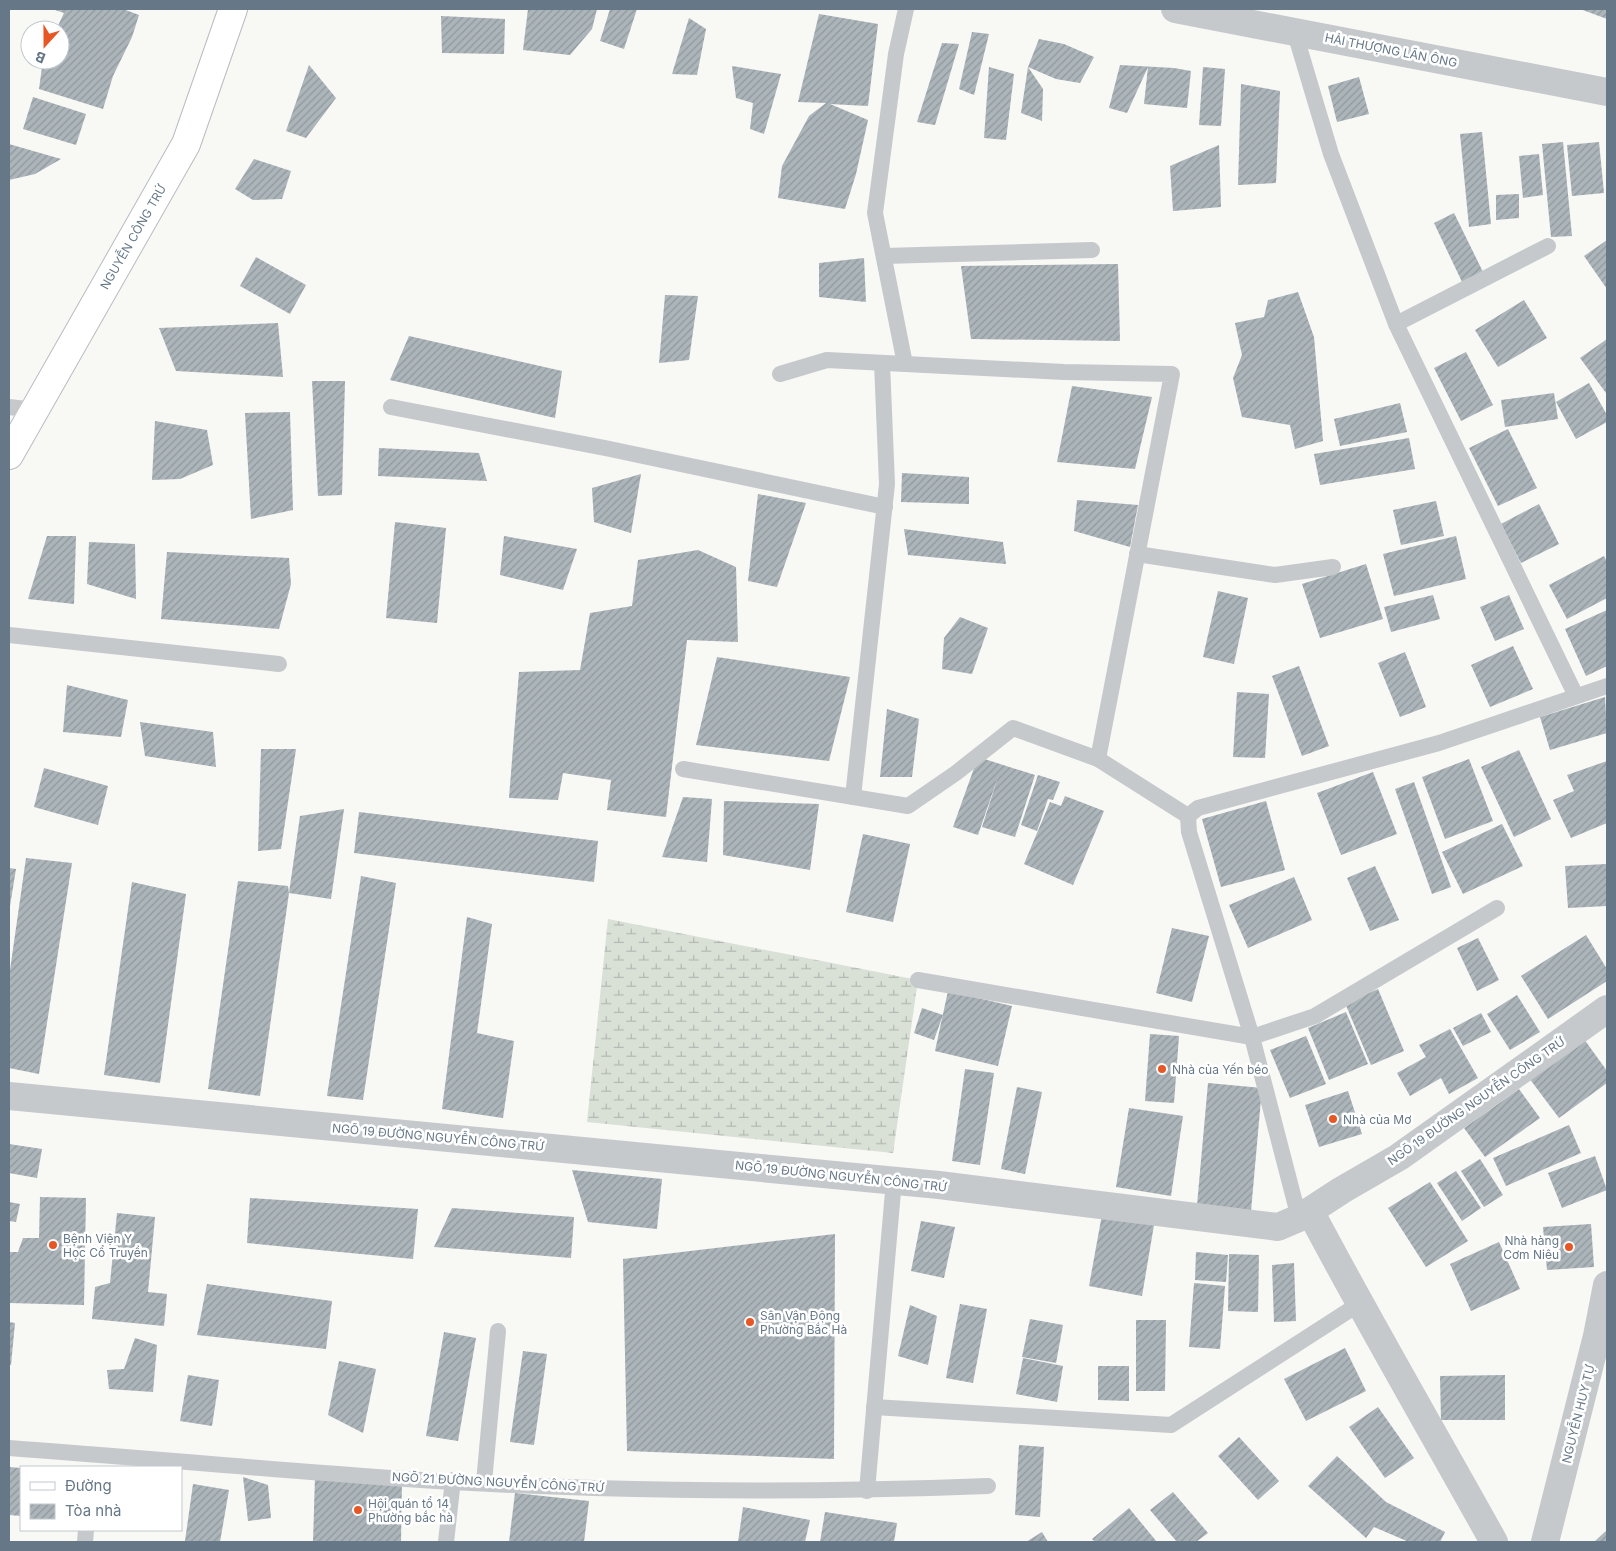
<svg xmlns="http://www.w3.org/2000/svg" width="1616" height="1551" font-family="Inter,sans-serif">
<style>
.wetland{fill:url(#wetland-marsh)}
.building{fill:url(#building-hatch)}
.lines{fill:none;stroke-linecap:round;stroke-linejoin:round}
.secondary-casing{stroke:#b7bdc1;stroke-width:30}
.service{stroke:#c5c9cc;stroke-width:16}
.minor{stroke:#c5c9cc;stroke-width:28}
.tertiary{stroke:#c5c9cc;stroke-width:28}
.secondary{stroke:#fff;stroke-width:28}
.poi-dot{fill:#e75625;stroke:#fff;stroke-width:2}
.labels{text-anchor:middle;dominant-baseline:central;stroke-width:5;stroke-linejoin:round;paint-order:stroke}
.street-label{font-size:12px;fill:#667887;stroke:#fff}
.poi-label{font-size:12px;fill:#667887;stroke:#fff;text-anchor:start}
</style>
<defs>
<pattern id="wetland-marsh" width="20" height="14" patternUnits="userSpaceOnUse" patternTransform="scale(1.25)"><rect width="20" height="14" fill="#d9e0d6"/><path d="M1 5h8M5 5V1M11 12h8M15 12V8" fill="none" stroke="#b4bab3"/></pattern>
<pattern id="building-hatch" width="6" height="6" patternUnits="userSpaceOnUse" patternTransform="scale(1.25)"><rect width="6" height="6" fill="#acb5ba"/><path d="M-1 1l2-2M0 6l6-6M5 7l2-2" fill="none" stroke="#90989d"/></pattern>
</defs>
<rect width="100%" height="100%" fill="#f8f8f5"/>
<!-- wetland -->
<path class="wetland" d="M608 919 918 980 893 1153 587 1122Z"/>
<!-- building -->
<g class="building">
<path d="M52 9H123L139 15 132 37 113 76 103 109 39 89 43 60H60V30H56L64 13Z"/>
<path d="M528 9H597L592 29 570 55 523 50Z"/>
<path d="M610 9H637L624 49 600 41Z"/>
<path d="M1580 9H1607V19Z"/>
<path d="M819 14 878 24 868 106 830 104 868 120 856 174 845 209 778 198 782 166 809 116 826 103 798 102Z"/>
<path d="M441 16 505 19 504 54 442 53Z"/>
<path d="M689 18 706 29 697 75 672 74Z"/>
<path d="M972 32 989 34 974 95 959 89Z"/>
<path d="M1039 39 1064 44 1094 57 1080 83 1056 79 1028 67 1043 89 1042 121 1021 113 1028 67Z"/>
<path d="M942 43 959 44 935 125 917 122Z"/>
<path d="M309 65 336 98 306 138 286 131Z"/>
<path d="M1120 65 1174 68 1191 71 1187 108 1144 104 1148 67 1127 113 1109 108Z"/>
<path d="M732 66 781 74 764 134 750 129 753 103 736 98Z"/>
<path d="M989 67 1014 74 1006 140 984 138Z"/>
<path d="M1203 67 1225 69 1221 126 1199 125Z"/>
<path d="M1359 77 1369 114 1337 122 1328 86Z"/>
<path d="M1241 84 1280 91 1276 183 1238 185Z"/>
<path d="M33 97 86 114 76 145 23 129Z"/>
<path d="M1482 132 1491 224 1469 227 1460 134Z"/>
<path d="M1563 142 1572 236 1551 237 1542 144Z"/>
<path d="M1599 142 1604 193 1572 196 1567 145Z"/>
<path d="M9 144 61 159 35 174 9 180Z"/>
<path d="M1219 145 1221 207 1173 211 1170 166Z"/>
<path d="M1539 154 1543 195 1523 198 1519 156Z"/>
<path d="M254 159 291 171 282 199 253 200 235 189Z"/>
<path d="M1519 194V218L1496 220V195Z"/>
<path d="M1454 213 1484 274 1463 284 1434 223Z"/>
<path d="M1607 240V289L1584 256Z"/>
<path d="M256 257 306 285 290 314 240 286Z"/>
<path d="M864 258 866 302 819 297V263Z"/>
<path d="M1118 264 1120 341 971 339 961 266Z"/>
<path d="M1298 292 1314 337 1323 441 1295 449 1290 425 1242 417 1233 378 1242 355 1235 323 1264 317 1268 300Z"/>
<path d="M665 295 698 296 689 360 659 363Z"/>
<path d="M1524 300 1547 338 1498 367 1475 330Z"/>
<path d="M278 323 283 377 176 371 159 328Z"/>
<path d="M409 336 562 371 555 418 390 380Z"/>
<path d="M1607 339V392L1606 393 1580 358Z"/>
<path d="M1466 352 1493 405 1461 421 1434 368Z"/>
<path d="M312 381H345L342 495 318 496Z"/>
<path d="M1589 383 1607 415V422L1576 439 1556 402Z"/>
<path d="M1072 386 1152 397 1135 469 1057 462Z"/>
<path d="M1554 393 1558 419 1505 427 1501 400Z"/>
<path d="M1400 403 1407 432 1340 446 1334 419Z"/>
<path d="M290 412 293 510 251 519 245 413Z"/>
<path d="M155 421 207 430 213 465 180 479 152 480Z"/>
<path d="M1508 429 1537 488 1498 506 1469 448Z"/>
<path d="M1409 438 1415 469 1320 485 1314 454Z"/>
<path d="M379 448 479 453 487 481 378 476Z"/>
<path d="M902 473 969 477V504L901 502Z"/>
<path d="M641 474 631 533 594 522 592 488Z"/>
<path d="M758 494 806 503 777 587 748 581Z"/>
<path d="M1077 500 1138 505 1130 547 1074 531Z"/>
<path d="M1436 501 1444 536 1401 545 1393 510Z"/>
<path d="M1539 504 1559 544 1521 563 1501 524Z"/>
<path d="M395 522 446 528 437 623 386 618Z"/>
<path d="M904 529 1003 542 1006 564 908 555Z"/>
<path d="M47 536H76L74 604 28 599Z"/>
<path d="M504 536 577 549 563 590 500 575Z"/>
<path d="M1456 536 1466 579 1394 596 1383 554Z"/>
<path d="M89 542 135 544 136 599 87 584Z"/>
<path d="M698 550 736 567 738 642 687 640 666 817 607 810 611 780 563 773 558 800 509 798 519 672 580 670 590 613 632 606 638 560Z"/>
<path d="M167 552 289 558 291 584 279 629 161 619Z"/>
<path d="M1604 556 1607 562V598L1567 619 1549 585Z"/>
<path d="M1366 564 1383 619 1320 638 1302 584Z"/>
<path d="M1218 591 1248 598 1234 664 1203 657Z"/>
<path d="M1433 595 1440 619 1391 632 1384 607Z"/>
<path d="M1509 595 1524 629 1495 641 1480 607Z"/>
<path d="M1607 610V666L1586 676 1565 629Z"/>
<path d="M960 617 988 628 972 674 942 669 944 638Z"/>
<path d="M1513 646 1533 689 1490 707 1471 665Z"/>
<path d="M1405 652 1426 707 1400 717 1378 663Z"/>
<path d="M717 657 850 677 829 761 696 745Z"/>
<path d="M1299 666 1329 746 1302 756 1272 676Z"/>
<path d="M67 685 128 700 121 737 63 732Z"/>
<path d="M1237 692 1269 694 1265 758 1233 757Z"/>
<path d="M1605 697 1607 733 1550 750 1540 717Z"/>
<path d="M887 709 919 719 912 777H880Z"/>
<path d="M140 722 213 732 216 767 145 756Z"/>
<path d="M261 749H296L281 849 258 851Z"/>
<path d="M1519 750 1551 819 1514 837 1481 767Z"/>
<path d="M978 757 1035 775 1015 837 982 827 999 774 978 835 953 827Z"/>
<path d="M1469 759 1493 821 1445 839 1422 777Z"/>
<path d="M1607 761V823L1571 838 1553 800 1574 791 1567 775Z"/>
<path d="M44 768 108 786 98 825 34 807Z"/>
<path d="M1373 772 1397 834 1341 855 1317 793Z"/>
<path d="M1038 775 1060 782 1053 800 1048 799 1037 831 1021 825Z"/>
<path d="M1414 782 1451 887 1432 894 1395 789Z"/>
<path d="M1065 796 1104 811 1073 885 1024 864 1050 802 1061 806Z"/>
<path d="M683 797 712 799 707 862 662 857Z"/>
<path d="M724 801 819 804 810 870 723 855Z"/>
<path d="M1266 801 1285 870 1221 887 1202 819Z"/>
<path d="M344 809 331 899 289 893 260 1096 208 1089 238 881 288 886 289 893 300 816Z"/>
<path d="M359 812 598 841 594 882 354 853Z"/>
<path d="M1502 824 1523 866 1463 894 1442 852Z"/>
<path d="M863 834 910 844 893 922 846 912Z"/>
<path d="M26 858 72 863 39 1074 9 1068V977Z"/>
<path d="M1607 864V906L1568 908 1565 866Z"/>
<path d="M1375 866 1399 920 1370 931 1347 878Z"/>
<path d="M9 868 16 869 10 906H9Z"/>
<path d="M361 876 396 883 363 1100 327 1096Z"/>
<path d="M1294 877 1312 920 1248 948 1229 905Z"/>
<path d="M132 882 186 894 160 1083 104 1075Z"/>
<path d="M467 917 492 924 477 1033 514 1041 503 1118 442 1109Z"/>
<path d="M1172 928 1209 936 1192 1002 1156 993Z"/>
<path d="M1586 935 1607 969V981L1548 1019 1521 976Z"/>
<path d="M1478 938 1499 980 1477 991 1457 948Z"/>
<path d="M1378 989 1404 1051 1371 1065 1345 1003Z"/>
<path d="M948 991 1012 1006 998 1066 935 1051Z"/>
<path d="M1517 995 1540 1032 1510 1050 1487 1014Z"/>
<path d="M922 1008 943 1015 934 1040 914 1033Z"/>
<path d="M1346 1012 1368 1064 1329 1080 1308 1028Z"/>
<path d="M1481 1013 1491 1032 1463 1046 1453 1028Z"/>
<path d="M1450 1029 1478 1078 1449 1094 1441 1078 1410 1096 1397 1073 1426 1057 1419 1045Z"/>
<path d="M1150 1034 1179 1036 1174 1103 1145 1101Z"/>
<path d="M1306 1036 1326 1084 1290 1098 1270 1050Z"/>
<path d="M1584 1039 1607 1071V1083L1559 1118 1529 1078Z"/>
<path d="M965 1069 994 1073 980 1165 952 1161Z"/>
<path d="M1208 1083 1262 1088 1251 1211 1197 1205Z"/>
<path d="M1017 1087 1042 1092 1025 1174 1001 1169Z"/>
<path d="M1519 1089 1540 1118 1485 1157 1464 1128Z"/>
<path d="M1348 1091 1362 1134 1319 1147 1305 1105Z"/>
<path d="M1129 1108 1183 1116 1171 1196 1116 1187Z"/>
<path d="M1569 1125 1581 1153 1506 1186 1493 1158Z"/>
<path d="M9 1144 42 1149 37 1178 9 1173Z"/>
<path d="M1595 1156 1607 1190 1562 1208 1548 1173Z"/>
<path d="M1480 1159 1503 1195 1484 1207 1461 1171Z"/>
<path d="M572 1170 662 1179 657 1229 588 1222Z"/>
<path d="M1456 1171 1481 1208 1462 1221 1437 1183Z"/>
<path d="M1430 1182 1468 1241 1426 1267 1388 1208Z"/>
<path d="M40 1197 86 1198 84 1305 9 1303V1252H18L23 1238H39Z"/>
<path d="M250 1198 418 1209 413 1259 247 1243Z"/>
<path d="M9 1202 20 1204 16 1222 9 1221Z"/>
<path d="M452 1208 574 1217 571 1258 434 1247Z"/>
<path d="M1103 1209 1155 1219 1142 1296 1089 1286Z"/>
<path d="M117 1213 155 1217 148 1292 167 1294 164 1326 92 1319 95 1287 110 1283Z"/>
<path d="M921 1221 955 1227 944 1278 911 1271Z"/>
<path d="M1591 1224 1594 1267 1547 1270 1543 1227Z"/>
<path d="M835 1234 834 1459 627 1451 623 1259Z"/>
<path d="M1499 1242 1520 1289 1471 1311 1450 1264Z"/>
<path d="M1196 1252 1228 1255 1226 1282 1195 1280Z"/>
<path d="M1229 1254 1259 1255 1258 1312 1228 1311Z"/>
<path d="M1294 1263 1296 1321 1274 1322 1272 1265Z"/>
<path d="M1194 1283 1225 1286 1220 1349 1189 1347Z"/>
<path d="M207 1284 332 1301 326 1349 197 1335Z"/>
<path d="M960 1304 987 1309 973 1383 946 1378Z"/>
<path d="M910 1305 937 1316 928 1365 898 1356Z"/>
<path d="M1030 1319 1063 1325 1056 1363 1022 1357Z"/>
<path d="M1136 1320H1166L1165 1391H1136Z"/>
<path d="M9 1322 15 1323 11 1365H9Z"/>
<path d="M444 1332 476 1338 458 1441 426 1436Z"/>
<path d="M135 1338 157 1345 153 1392 109 1389 107 1370 124 1369Z"/>
<path d="M1345 1348 1366 1391 1306 1421 1284 1379Z"/>
<path d="M523 1351 547 1354 534 1445 510 1442Z"/>
<path d="M1023 1358 1063 1366 1057 1402 1016 1394Z"/>
<path d="M339 1361 376 1369 363 1433 328 1415Z"/>
<path d="M1098 1366H1129V1401L1098 1400Z"/>
<path d="M188 1375 219 1380 212 1426 180 1421Z"/>
<path d="M1505 1375V1420H1441L1440 1376Z"/>
<path d="M1378 1407 1414 1458 1385 1478 1349 1427Z"/>
<path d="M1239 1437 1279 1481 1258 1500 1218 1456Z"/>
<path d="M1019 1445 1044 1447 1040 1517 1015 1515Z"/>
<path d="M1337 1456 1386 1502 1445 1532 1440 1542H1409L1374 1527 1366 1538 1308 1486Z"/>
<path d="M9 1467 21 1468V1516L9 1515Z"/>
<path d="M315 1476 402 1478 401 1542H313Z"/>
<path d="M243 1477 268 1485 271 1518 248 1521Z"/>
<path d="M193 1484 229 1490 220 1542 185 1541Z"/>
<path d="M1173 1492 1208 1533 1196 1542H1177L1150 1510Z"/>
<path d="M515 1493 589 1501 584 1542H509Z"/>
<path d="M743 1507 810 1520 805 1542H738Z"/>
<path d="M1129 1508 1157 1542H1095L1092 1539Z"/>
<path d="M825 1512 897 1523 894 1542H820Z"/>
<path d="M1607 1530V1542H1594Z"/>
<path d="M1042 1532 1048 1542H1026Z"/>
</g>
<g class="lines">
<!-- secondary casing -->
<g class="secondary-casing">
<path id="secondary" d="M9 455 186 144 233 9"/>
</g>
<!-- service -->
<g class="service">
<path d="M1294 30 1331 154 1396 324 1576 696"/>
<path d="M884 256 1092 250"/>
<path d="M1396 324 1548 246"/>
<path d="M905 364 875 213 896 54 906 9"/>
<path d="M780 374 827 360 1064 372 1172 374 1098 759"/>
<path d="M9 407 34 410"/>
<path d="M391 407 605 448 885 507"/>
<path d="M1137 554 1275 575 1333 567"/>
<path d="M9 635 279 664"/>
<path d="M683 769 908 806 956 773 1013 728 1098 759 1188 816"/>
<path d="M853 797 887 484 882 363"/>
<path d="M1188 816 1198 808 1439 743 1607 686"/>
<path d="M1188 816 1189 832 1252 1037 1299 1218"/>
<path d="M918 980 1252 1037 1315 1016 1497 908"/>
<path d="M874 1407 1171 1425 1359 1304"/>
<path d="M9 1448C204 1462 399 1483 594 1488 725 1492 857 1491 988 1486"/>
<path d="M484 1482 498 1331"/>
<path d="M867 1491 894 1180"/>
<path d="M85 1542 86 1530"/>
<path d="M446 1542 453 1480"/>
</g>
<!-- minor -->
<g class="minor">
<path d="M9 1096 939 1185 1278 1227 1299 1218 1342 1190 1399 1157 1607 1009"/>
<path d="M1310 1211C1369 1323 1433 1432 1494 1542"/>
<path d="M1545 1542 1597 1336 1607 1285"/>
</g>
<!-- tertiary -->
<path class="tertiary" d="M1175 9 1607 92"/>
<!-- secondary -->
<use href="#secondary" class="secondary"/>
</g>
<!-- markers -->
<g class="poi-dot">
<circle cx="1162" cy="1069" r="5"/>
<circle cx="1333" cy="1119" r="5"/>
<circle cx="53" cy="1245" r="5"/>
<circle cx="1569" cy="1247" r="5"/>
<circle cx="750" cy="1322" r="5"/>
<circle cx="358" cy="1510" r="5"/>
</g>
<g class="labels">
<!-- street labels -->
<g class="street-label">
<text transform="translate(1391 50) rotate(11)">HẢI THƯỢNG LÃN ÔNG</text>
<text transform="translate(133 237) rotate(-60)">NGUYỄN CÔNG TRỨ</text>
<text transform="translate(1476 1101) rotate(-35)">NGÕ 19 ĐƯỜNG NGUYỄN CÔNG TRỨ</text>
<text transform="translate(438 1137) rotate(5)">NGÕ 19 ĐƯỜNG NGUYỄN CÔNG TRỨ</text>
<text transform="translate(841 1176) rotate(6)">NGÕ 19 ĐƯỜNG NGUYỄN CÔNG TRỨ</text>
<text transform="translate(1578 1414) rotate(-76)">NGUYỄN HUY TỰ</text>
<text transform="translate(498 1482) rotate(3)">NGÕ 21 ĐƯỜNG NGUYỄN CÔNG TRỨ</text>
</g>
<!-- poi labels -->
<g class="poi-label">
<text x="1172" y="1069">Nhà của Yến béo</text>
<text x="1343" y="1119">Nhà của Mơ</text>
<text x="63" y="1238">Bệnh Viện Y<tspan x="63" dy="14">Học Cổ Truyền</tspan></text>
<text x="1559" y="1240" text-anchor="end">Nhà hàng<tspan x="1559" dy="14">Cơm Niêu</tspan></text>
<text x="760" y="1315">Sân Vận Động<tspan x="760" dy="14">Phường Bắc Hà</tspan></text>
<text x="368" y="1503">Hội quán tổ 14<tspan x="368" dy="14">Phường bắc hà</tspan></text>
</g>
</g>
<!-- border -->
<rect width="1616" height="1551" fill="none" stroke="#667887" stroke-width="20"/>
<!-- legend -->
<rect x="20" y="1466" width="162" height="65" fill="#ffffff" stroke="#c2c9cf"/>
<rect x="30" y="1482" width="25" height="8" fill="#ffffff" stroke="#c2c9cf"/>
<text x="65" y="1491" font-size="15" fill="#667887">Đường</text>
<rect x="30" y="1504" width="25" height="15" fill="url(#building-hatch)" stroke="#c2c9cf"/>
<text x="65" y="1516" font-size="15" fill="#667887">Tòa nhà</text>
<!-- north arrow -->
<g transform="translate(45 45) rotate(201)"><circle r="24" fill="#ffffff" stroke="#c2c9cf"/>
<path d="M0-4L9 19L0 12L-9 19Z" fill="#e75625"/>
<text y="-8" font-size="14" font-weight="bold" text-anchor="middle" fill="#667887">B</text>
</g>
</svg>
